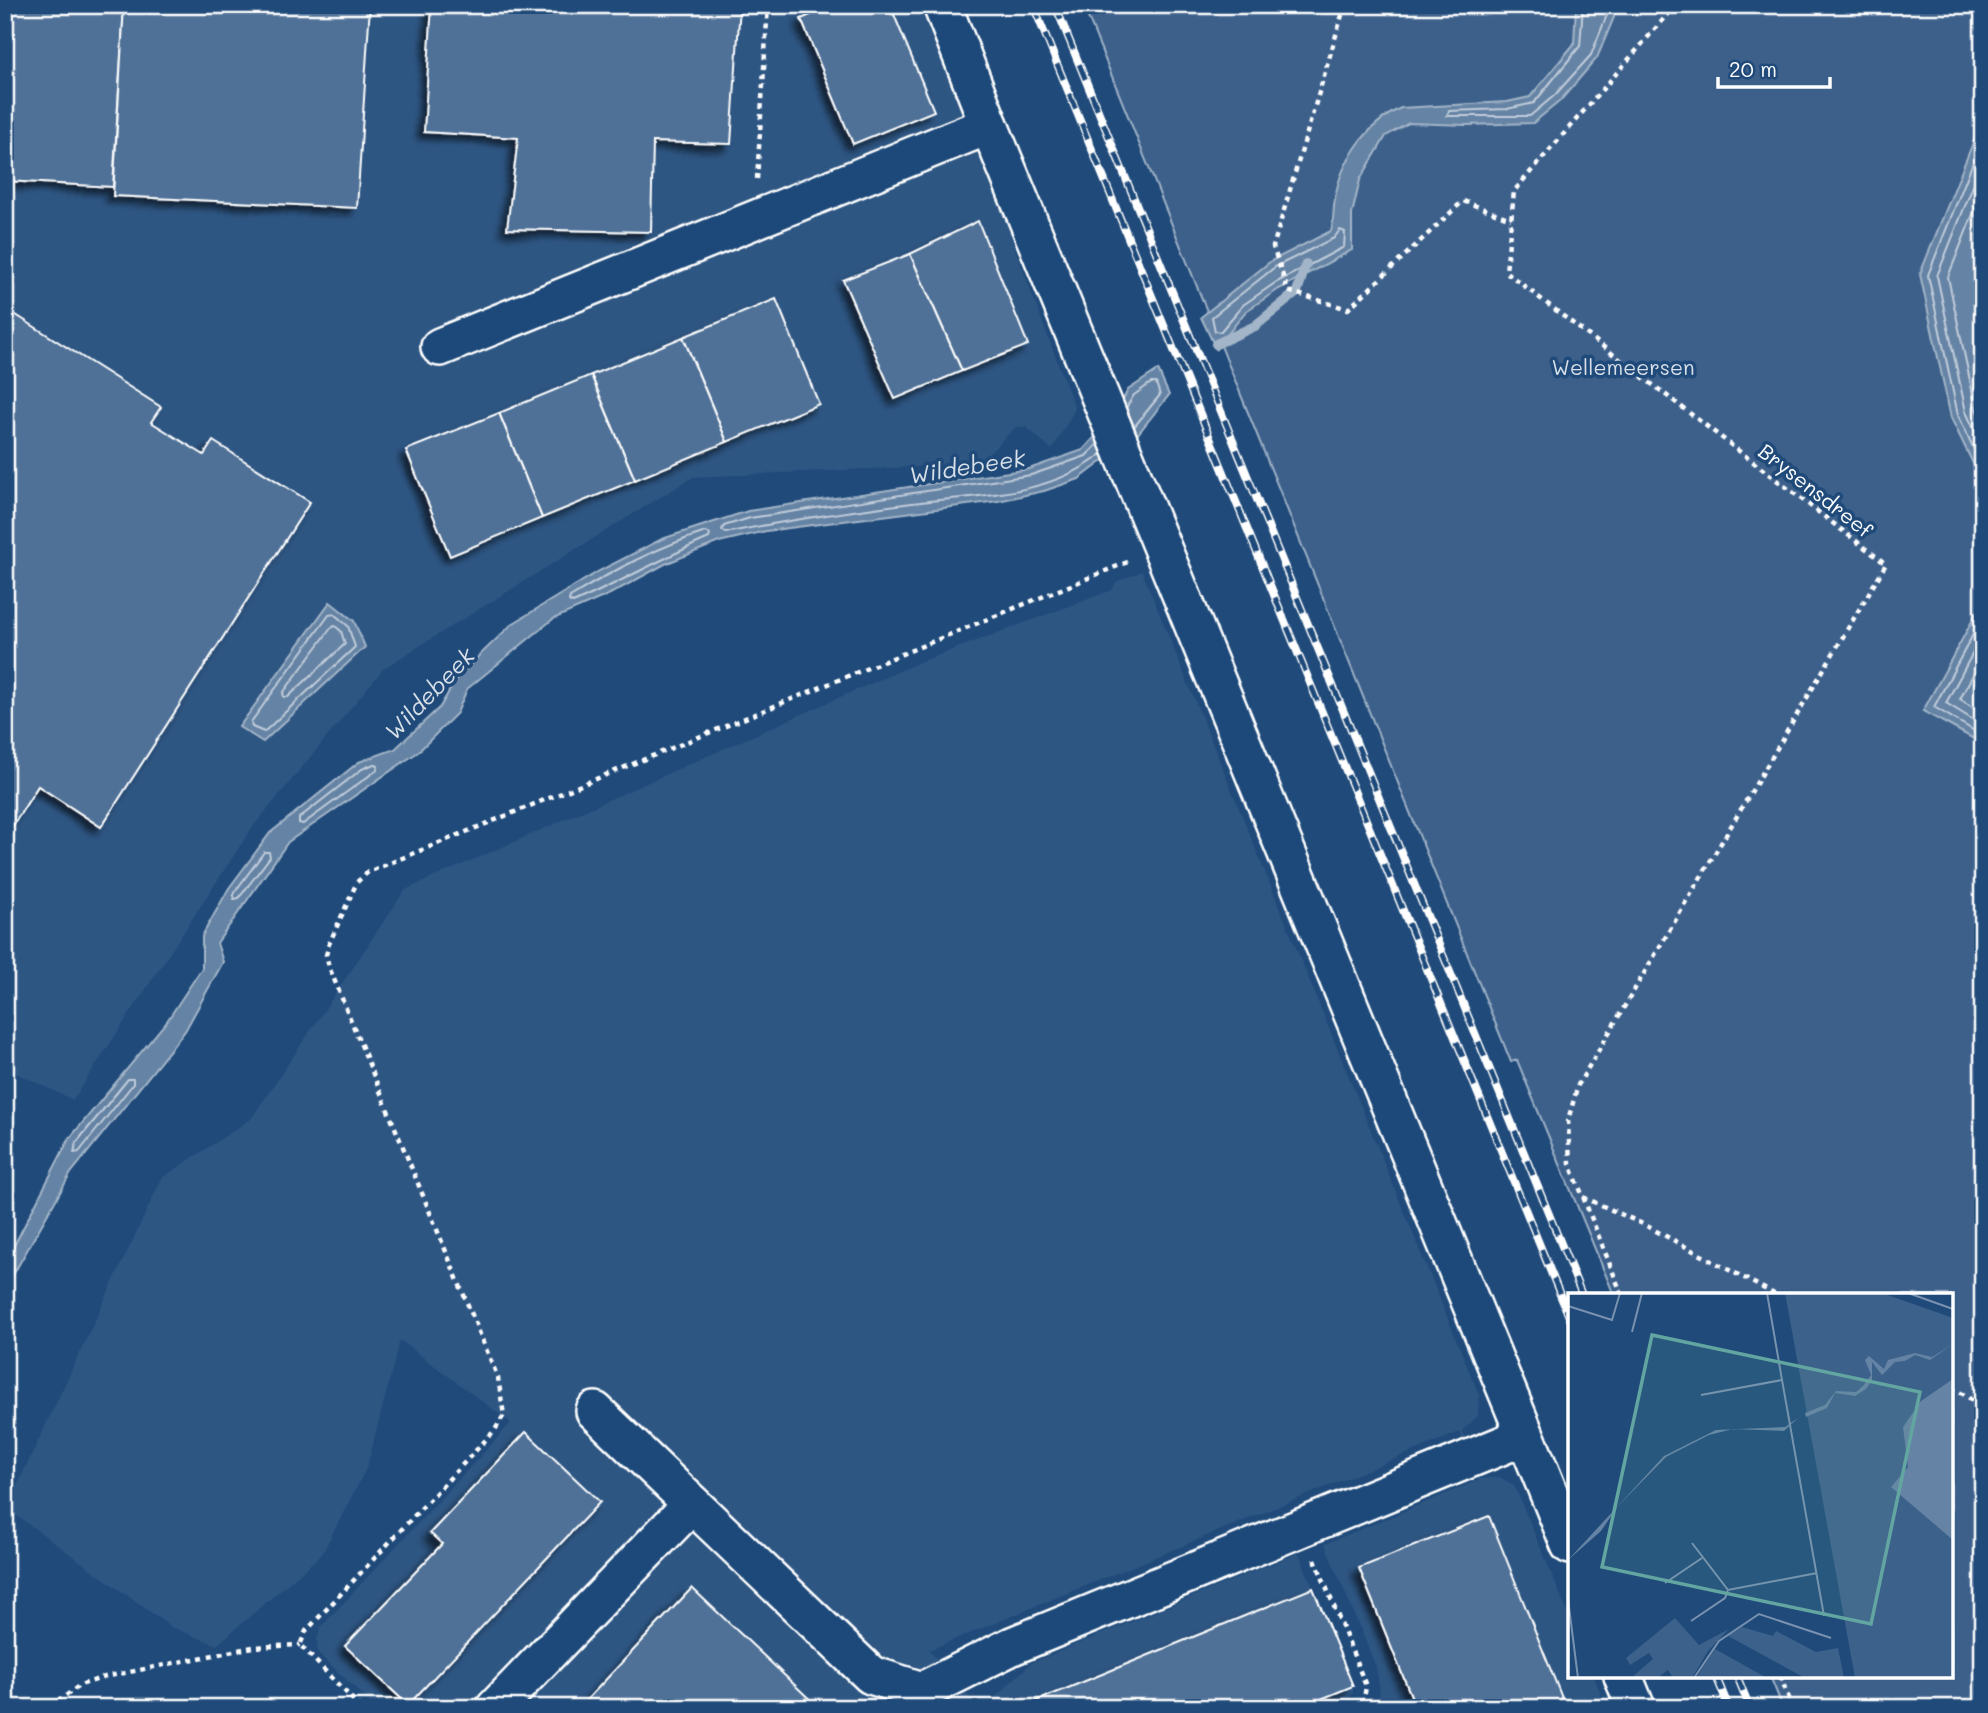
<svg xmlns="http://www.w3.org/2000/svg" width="1988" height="1713" font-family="Mali,sans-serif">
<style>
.built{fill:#2e5683}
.green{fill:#3c618b;stroke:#9eb0c5;stroke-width:2}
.water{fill:#6583a4;stroke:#a3b5c8;stroke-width:2}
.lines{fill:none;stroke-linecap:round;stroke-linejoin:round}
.shore{stroke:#c1cddb;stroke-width:2}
.stream{stroke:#a3b5c8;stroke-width:10}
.building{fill:#507197;stroke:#fff;stroke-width:2;filter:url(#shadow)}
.street-casing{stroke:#fff;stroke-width:42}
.path{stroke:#fff;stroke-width:4.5;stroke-dasharray:5 5;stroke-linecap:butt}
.street{stroke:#1f4a7a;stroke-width:37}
.rail-casing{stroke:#fff;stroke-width:8}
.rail{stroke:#1f4a7a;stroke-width:5;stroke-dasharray:16;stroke-linecap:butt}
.labels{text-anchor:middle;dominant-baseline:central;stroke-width:7;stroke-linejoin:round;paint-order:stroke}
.park-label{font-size:21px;fill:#d8dfe8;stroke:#1f4a7a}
.street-label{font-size:21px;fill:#fff;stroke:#1f4a7a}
.water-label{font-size:23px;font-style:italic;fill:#d8e0e8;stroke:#1f4a7a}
.inset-road{fill:none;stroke:#7992af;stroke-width:2}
.view{fill:#63a6a1;fill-opacity:0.15;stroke:#63a6a1;stroke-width:3.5}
.inset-edge{fill:none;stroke:#fff;stroke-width:3.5}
</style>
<defs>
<filter id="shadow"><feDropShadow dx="-6" dy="6" stdDeviation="3.5" flood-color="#0009"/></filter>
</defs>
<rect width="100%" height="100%" fill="#1f4a7a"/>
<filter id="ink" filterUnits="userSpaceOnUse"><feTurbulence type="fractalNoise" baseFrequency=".0143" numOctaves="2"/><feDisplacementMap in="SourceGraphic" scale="14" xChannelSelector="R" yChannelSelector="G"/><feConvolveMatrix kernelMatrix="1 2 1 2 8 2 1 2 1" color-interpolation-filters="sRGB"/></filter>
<g filter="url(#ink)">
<!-- built -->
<g class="built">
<path d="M5 5H923L1013 233 1010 235 1075 409 1052 450 1026 427H1016L978 464 693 477 384 668 252 828 73 1100 5 1068Z"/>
<path d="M1142 571 1479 1395 1478 1416 1462 1431 1481 1479 1499 1477 1514 1485 1570 1618V1676H1594L1606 1708H1376L1380 1692 1376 1667 1325 1544 1479 1480 1460 1432 929 1650 979 1708H376L318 1653 317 1639 321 1627 511 1423 400 1340 367 1467 322 1554 217 1645 171 1627 5 1507V1481L16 1488 162 1178 251 1119 405 890 917 663 1112 590 1116 582Z"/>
<path d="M1299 1553 1353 1686V1693L1346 1702 1331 1708H984L1031 1663Z"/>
</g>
<!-- green -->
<path class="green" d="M1083 5H1983V1708H1783L1770 1676H1951V1295H1614L1517 1060 1511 1062Z"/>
<!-- water -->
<g class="water">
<path d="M1576 5H1619L1597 58 1560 101 1533 123 1466 125 1409 123 1386 136 1360 180 1352 214V250L1279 289 1246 311 1216 349 1201 317 1271 261 1331 231C1334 220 1333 210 1335 199 1340 162 1368 123 1401 108L1507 102 1530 97 1574 44Z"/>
<path d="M1983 118V484L1951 418 1920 274Z"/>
<path d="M1158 370 1169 395 1137 435 1079 479 1044 491 998 501 766 531 719 542 665 564 610 594 553 619 542 628 467 689 457 713 418 752 288 842 217 943 223 962 185 1031 71 1173 5 1289V1263L69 1139 167 1021 202 968V936L229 888 270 833 359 762 395 749 440 707 458 676 512 624 599 571 662 539 748 511 1029 469 1083 450 1114 416 1128 390Z"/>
<path d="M1983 601V744L1923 711Z"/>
<path d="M330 602 354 621 365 647 263 742 239 727Z"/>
</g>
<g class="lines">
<!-- shore -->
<g class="shore">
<path d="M1583 5 1580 46 1534 103 1507 109 1449 111 1447 116H1530L1555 95 1591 55 1611 5"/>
<path d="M1983 137 1928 275 1958 415 1983 468"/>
<path d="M1983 161 1937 276 1966 412 1983 448"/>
<path d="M1983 189 1948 277 1976 409 1983 423"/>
<path d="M1340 230 1345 232 1344 247 1275 283 1243 305 1220 332 1215 331 1212 317 1275 267 1334 238Z"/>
<path d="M1126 408 1134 395 1151 383H1156L1160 395 1134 427"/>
<path d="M1098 444 1086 456 1031 475 750 518 724 526 722 530 726 533C787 520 850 511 912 503 977 495 1048 497 1102 454"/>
<path d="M706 532 710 534 709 538C662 558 619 583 573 603L569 601 570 597C614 570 657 547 706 532Z"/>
<path d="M334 614 348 626 355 647 264 732 252 727 251 722 329 615Z"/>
<path d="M1983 616 1934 707 1983 736"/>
<path d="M335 626 341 631 345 644 288 697H284L283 693 331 628Z"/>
<path d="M1983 634 1946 703 1983 726"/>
<path d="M1983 656 1960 699 1983 714"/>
<path d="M374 764 378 766 377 770 303 824 299 823V818L362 769Z"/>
<path d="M264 852H269L270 857 239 898 234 899V893Z"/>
<path d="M128 1079H133V1084L79 1152 74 1153 76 1143Z"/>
</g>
<!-- stream -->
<path class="stream" d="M1216 344 1255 326 1297 292 1306 264"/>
</g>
<!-- building -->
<g class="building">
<path d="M5 5H124L113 187 5 181Z"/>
<path d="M124 5H370L357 208 113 196Z"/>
<path d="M432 5H740L731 144 653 142 651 232 507 229 518 138 424 132Z"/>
<path d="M817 5H890L934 111 853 144 801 19 820 11Z"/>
<path d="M978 221 1028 345 962 371 910 254Z"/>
<path d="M910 254 962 371 895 399 843 280Z"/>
<path d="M776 299 819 404 727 442 683 337Z"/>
<path d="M5 308 161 407 151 422 204 455 213 441 310 502 101 827 38 786 5 838Z"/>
<path d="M683 337 727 442 635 480 591 375Z"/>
<path d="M591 375 635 480 542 518 499 413Z"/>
<path d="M499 413 542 518 450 556 406 450Z"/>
<path d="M526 1432 600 1502 408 1705 345 1646 442 1544 430 1533Z"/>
<path d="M1489 1516 1566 1708H1416L1359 1568Z"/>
<path d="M692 1588 819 1708H579Z"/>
<path d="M1313 1588 1353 1686 1299 1708H1019Z"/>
</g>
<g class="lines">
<!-- street casing -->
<g class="street-casing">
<g id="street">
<path d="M989 125 1570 1545"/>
<path d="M440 347 989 125 942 5"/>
<path d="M595 1411 871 1675 922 1691 1012 1646 1525 1436"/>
<path d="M1623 1676 1636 1708"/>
<path d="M495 1708 692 1504"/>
</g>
</g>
<!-- path -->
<g class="path">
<path d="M1345 5 1273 247 1288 291 1348 309 1463 201 1511 219"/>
<path d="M757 179 768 5"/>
<path d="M1583 1197 1645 1225 1776 1295"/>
<path d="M1622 1295 1570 1164 1568 1120 1578 1085 1886 564 1506 272 1514 191 1676 5"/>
<path d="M1951 1388 1967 1396 1983 1411"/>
<path d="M1315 1559 1366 1686 1364 1699 1359 1708"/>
<path d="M1780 1676 1793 1708"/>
<path d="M50 1708 80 1685 105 1677 253 1647 300 1645"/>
<path d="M361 1708 300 1645 306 1631 495 1430 504 1415 498 1378 329 967 326 955 329 944 357 882 368 872 1130 561"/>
</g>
<!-- street -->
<use href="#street" class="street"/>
<!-- rail casing -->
<g class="rail-casing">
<g id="rail">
<path d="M1033 5 1570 1319"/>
<path d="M1055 5 1582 1295"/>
<path d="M1716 1676 1729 1708"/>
<path d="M1737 1676 1750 1708"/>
</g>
</g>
<!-- rail -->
<use href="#rail" class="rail"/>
</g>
</g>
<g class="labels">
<!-- park labels -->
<g class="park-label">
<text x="1623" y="366">Wellemeersen</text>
</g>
<!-- street labels -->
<g class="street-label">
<text transform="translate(1816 490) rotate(38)">Brysensdreef</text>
</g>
<!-- water labels -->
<g class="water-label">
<text transform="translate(967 466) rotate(-9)">Wildebeek</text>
<text transform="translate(429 693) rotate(-46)">Wildebeek</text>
</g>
</g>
<!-- overview -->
<g transform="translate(1568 1293)">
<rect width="385" height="385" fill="#1f4a7a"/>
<path d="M217 0H314L385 25V385H287ZM107 325 131 352 161 336 140 358 124 385H105L100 377 89 385H63L85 366 81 360 62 372 58 365ZM174 334 205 343 208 338 248 359 270 355 276 385H237L160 343ZM147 356 199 385H128Z" fill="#3c618b"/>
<path d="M385 51 362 67 347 62 337 68 327 69 314 82 304 69V87L298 96 287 103 267 100 259 115 238 124 237 120 257 112 268 98 288 99 295 93 303 82 297 67 301 63 316 76 320 67 347 60 364 64ZM385 86V247L323 194 340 174 335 134 353 108ZM230 125 216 138 165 136 141 142 98 164 50 213 33 238 0 267 96 163 148 137 217 134Z" fill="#6583a4"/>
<path class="inset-road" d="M340 0 385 16M0 13 44 27 52 0M64 39 74 0M214 87 256 323M133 102 214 87 199 0M124 250 160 297 249 280M97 290 134 265M0 306 10 385M123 328 157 305 160 297M126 385 151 348 191 321 263 345"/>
<path class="view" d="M84 42 352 99 303 331 34 274Z"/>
<rect width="385" height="385" class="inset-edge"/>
</g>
<!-- margin -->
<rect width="1988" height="1713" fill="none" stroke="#1f4a7a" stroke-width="28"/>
<rect x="14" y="14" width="1960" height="1685" fill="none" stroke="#fff" stroke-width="2.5" filter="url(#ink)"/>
<!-- scale -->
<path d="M1718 77v10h112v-10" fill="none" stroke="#ffffff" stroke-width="3.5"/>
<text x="1729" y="77" font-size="21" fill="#ffffff" stroke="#1f4a7a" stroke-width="5" paint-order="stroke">20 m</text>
</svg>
